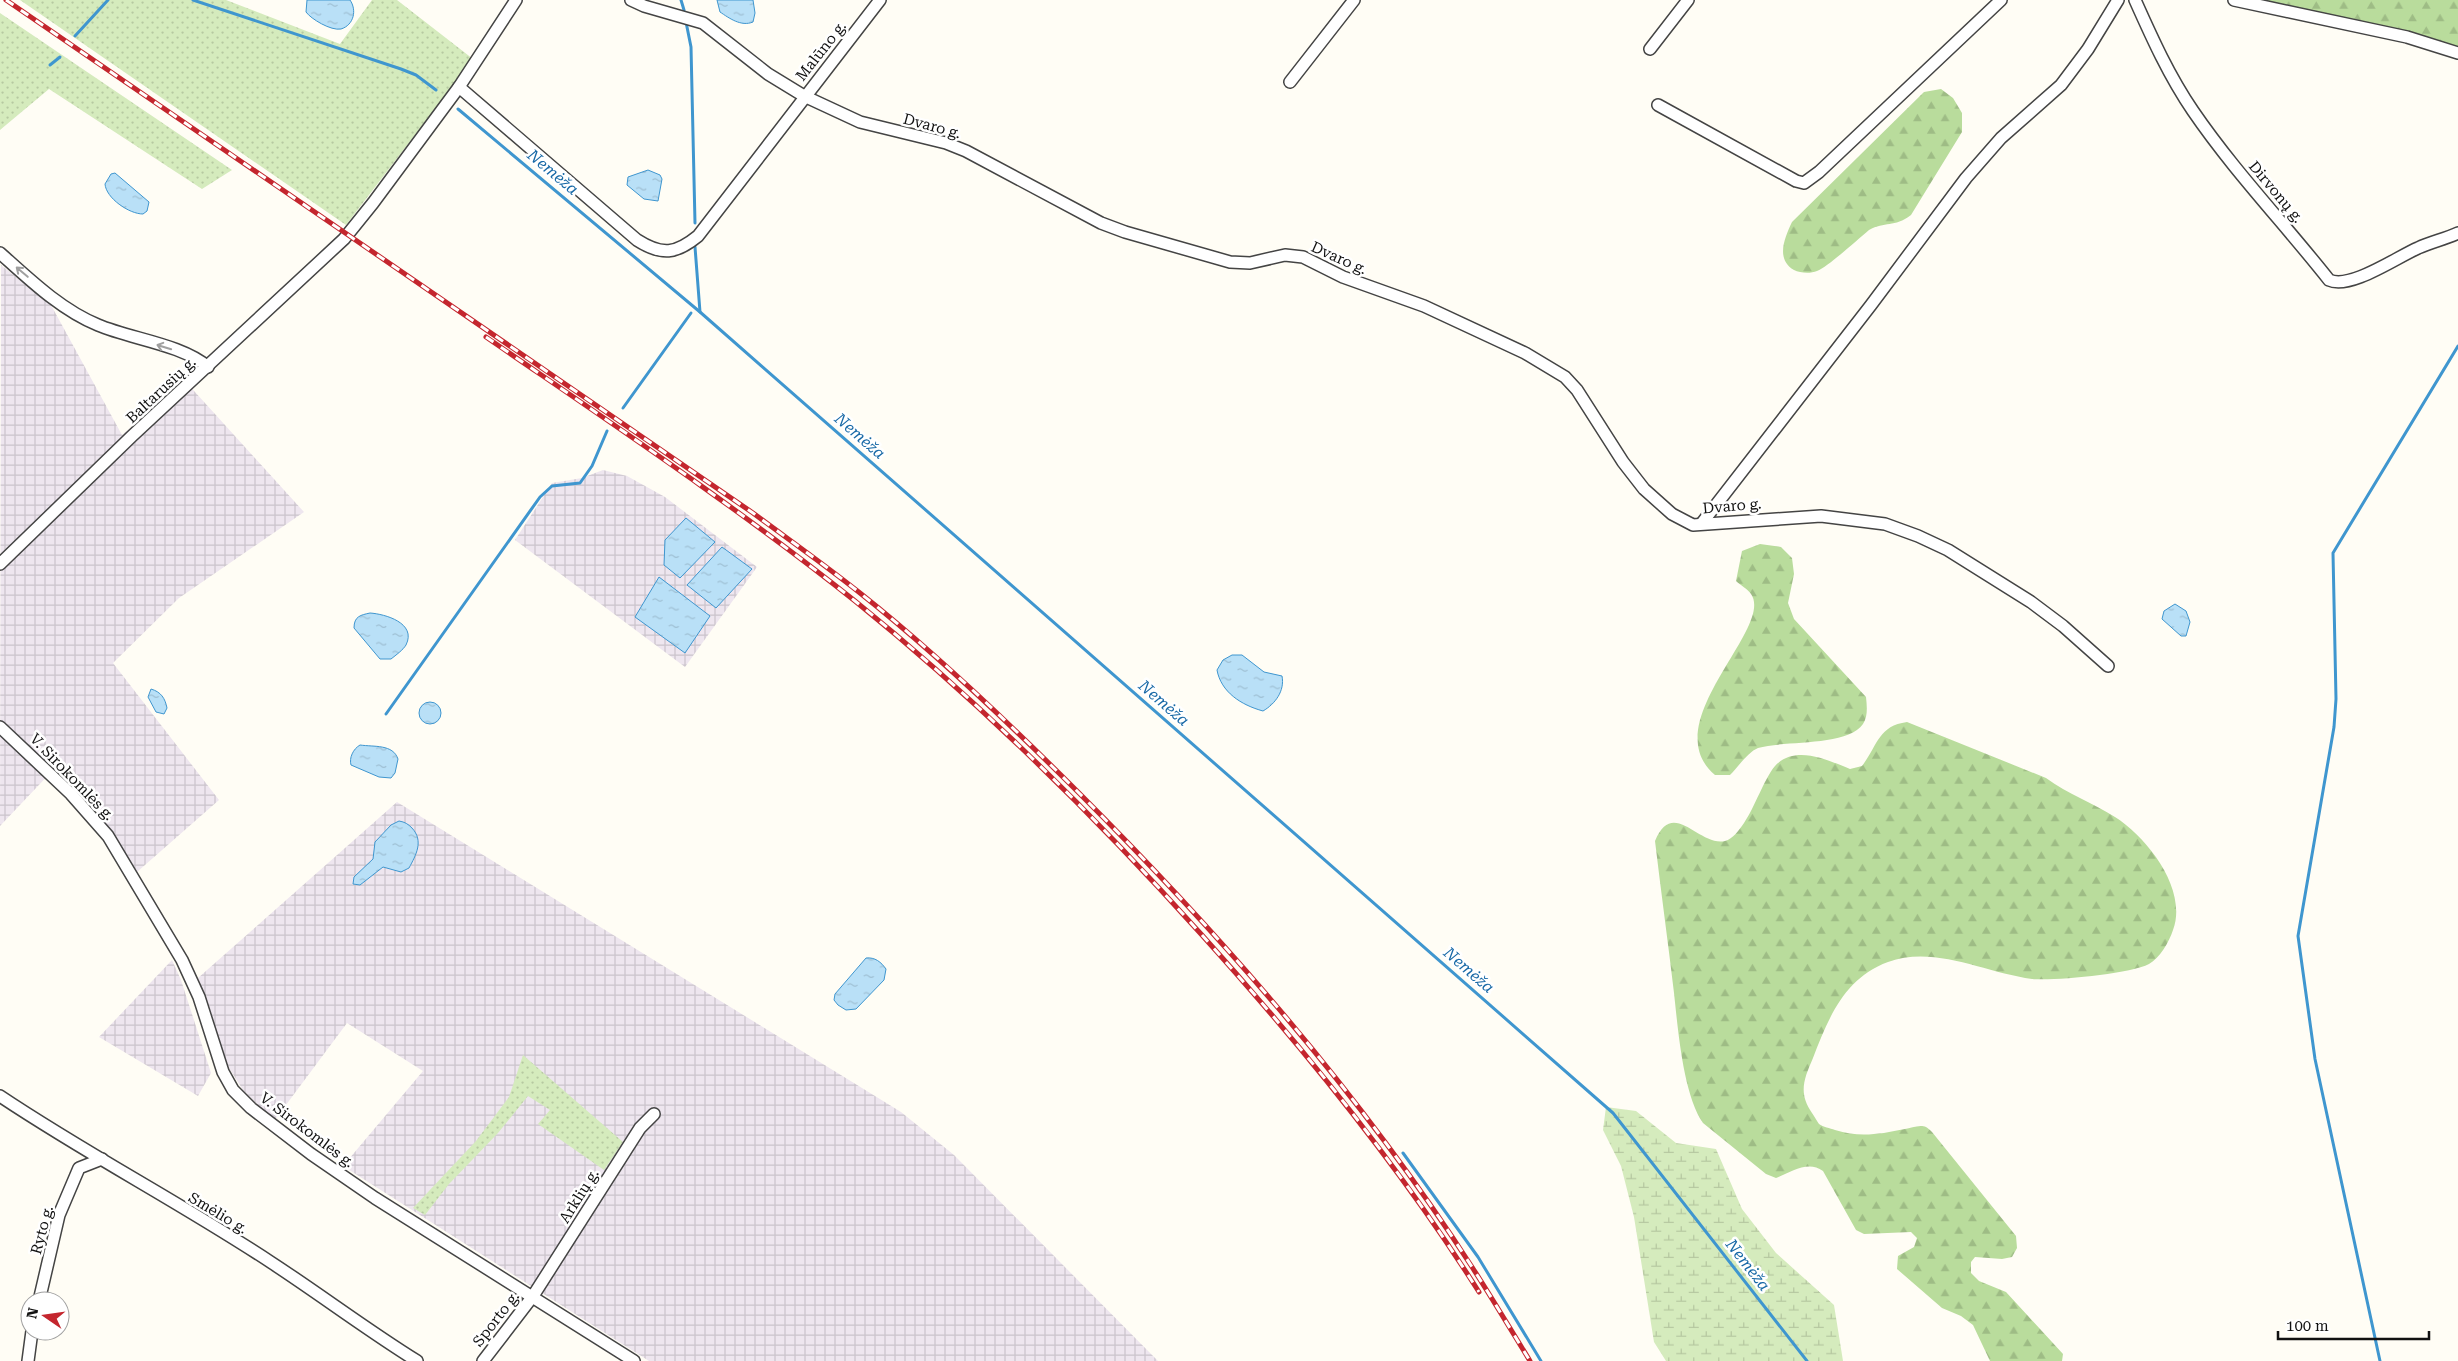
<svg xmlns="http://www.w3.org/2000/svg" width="2458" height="1361" font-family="'Roboto Serif',serif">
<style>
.industrial{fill:url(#industrial-grid)}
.grass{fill:url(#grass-dots)}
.forest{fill:url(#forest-firs)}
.wetland{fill:url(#wetland-marsh)}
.water{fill:url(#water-ripples);stroke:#3f96cf}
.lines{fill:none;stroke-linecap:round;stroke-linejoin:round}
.stream{stroke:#3f96cf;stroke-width:3}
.minor-casing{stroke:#444;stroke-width:14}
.minor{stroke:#fff;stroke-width:11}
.rail-casing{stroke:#c4262e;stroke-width:5}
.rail{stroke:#fff;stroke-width:3;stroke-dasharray:9;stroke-linecap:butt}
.oneway{stroke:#a0a0a0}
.labels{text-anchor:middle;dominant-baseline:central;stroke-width:5;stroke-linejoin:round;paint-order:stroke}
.street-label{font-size:15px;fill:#111;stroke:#fff}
.water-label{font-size:16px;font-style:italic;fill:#1768a6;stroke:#fff}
</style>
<defs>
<pattern id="industrial-grid" width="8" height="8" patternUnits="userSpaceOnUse" patternTransform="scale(1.25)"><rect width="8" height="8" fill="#eee6ef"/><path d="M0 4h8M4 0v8" fill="none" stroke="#cbc4cc"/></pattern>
<pattern id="grass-dots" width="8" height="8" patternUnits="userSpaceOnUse" patternTransform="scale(1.25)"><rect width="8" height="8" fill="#d5ebbd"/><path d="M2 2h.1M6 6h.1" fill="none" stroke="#b6c8a1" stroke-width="1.8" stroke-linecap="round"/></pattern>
<pattern id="forest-firs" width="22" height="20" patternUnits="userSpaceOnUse" patternTransform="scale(1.25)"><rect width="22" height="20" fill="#b9dc9c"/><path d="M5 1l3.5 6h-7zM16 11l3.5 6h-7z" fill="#9ebc85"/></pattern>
<pattern id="wetland-marsh" width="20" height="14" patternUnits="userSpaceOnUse" patternTransform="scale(1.25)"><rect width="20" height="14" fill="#d5ebbd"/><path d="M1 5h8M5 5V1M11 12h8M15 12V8" fill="none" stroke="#b6c8a1"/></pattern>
<pattern id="water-ripples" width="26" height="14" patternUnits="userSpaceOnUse" patternTransform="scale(1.25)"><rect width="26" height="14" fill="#b9e0f7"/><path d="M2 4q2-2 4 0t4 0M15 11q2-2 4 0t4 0" fill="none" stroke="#9ebfd3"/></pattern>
</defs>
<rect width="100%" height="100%" fill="#fffdf5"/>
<!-- industrial -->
<g class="industrial">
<path d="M1 265 51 305 122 435 185 381 304 512 179 598 113 663 219 800 137 872 95 807 55 768 0 826Z"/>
<path d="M603 470 627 476 665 497 757 567 685 667 515 540 552 483 582 478Z"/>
<path d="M397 802 901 1112 954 1155 1158 1361H649L343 1166 423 1071 347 1023 274 1121 243 1090 229 1068 198 978Z"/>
<path d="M172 960 181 980 211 1073 198 1096 99 1037Z"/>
</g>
<!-- grass -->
<g class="grass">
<path d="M20 0H226L340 44 372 0H397L473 59 346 225Z"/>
<path d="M0 13 232 170 202 189 49 89 0 130Z"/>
<path d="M523 1055 623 1142 604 1170 538 1124 550 1110 528 1096 498 1133 449 1184 425 1215 413 1208 476 1141 509 1097Z"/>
</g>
<!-- forest -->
<g class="forest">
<path d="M2258 0H2458V47L2388 28Z"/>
<path d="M1941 89 1953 98 1962 113V132L1911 215C1894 228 1885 221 1869 230 1857 240 1829 266 1817 271 1810 274 1800 273 1794 270 1775 259 1785 237 1792 222L1924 92Z"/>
<path d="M1760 544 1781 547 1792 558 1794 574 1788 603 1794 619 1866 697C1867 706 1868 717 1863 724 1847 747 1784 740 1758 748 1748 752 1738 767 1730 775H1715C1654 723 1775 628 1751 594 1748 589 1740 585 1736 581L1742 551Z"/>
<path d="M1907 722 2046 778C2068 794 2093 803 2115 817 2148 838 2188 890 2173 930 2169 942 2160 958 2149 964 2129 974 2055 981 2032 979 1985 973 1935 945 1888 962 1844 978 1828 1019 1813 1058 1804 1079 1798 1093 1812 1113 1814 1116 1817 1121 1819 1124 1823 1127 1830 1128 1835 1130 1860 1138 1880 1134 1905 1129 1911 1128 1920 1124 1926 1127 1928 1128 1930 1130 1932 1132L2016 1236 2017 1248 2012 1257 2002 1259 1975 1257 1971 1262V1273L1979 1281 2006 1292 2063 1354 2062 1361H1990L1973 1325 1961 1316 1942 1308 1897 1269 1898 1256 1914 1247 1917 1238 1911 1232 1864 1234 1856 1230 1823 1171C1808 1160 1791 1172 1776 1178L1766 1174 1703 1123C1683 1094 1678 1029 1674 993 1668 942 1661 892 1655 841 1673 797 1699 847 1725 841 1733 839 1739 830 1744 823 1755 807 1764 779 1775 766 1795 744 1828 760 1850 769L1862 766C1878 745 1878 726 1907 722Z"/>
</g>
<!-- wetland -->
<path class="wetland" d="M1606 1107 1636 1111 1676 1143 1716 1149 1742 1209 1776 1253 1834 1305 1843 1361H1666L1654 1342 1634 1217 1621 1166 1603 1130Z"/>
<!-- water -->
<g class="water">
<path d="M307 0H350C357 10 354 25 341 29 331 31 311 19 306 12Z"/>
<path d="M717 0H753L755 13 753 22C741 27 729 18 720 12Z"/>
<path d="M648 170 660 175 662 179 658 201 644 199 627 185 628 177Z"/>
<path d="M115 173 149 202 147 211 143 214C129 214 106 198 105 184L111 174Z"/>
<path d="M686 518 715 542 680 578 664 565 665 540Z"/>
<path d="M722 547 752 569 716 608 687 585Z"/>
<path d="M659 577 710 616 685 653 635 617Z"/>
<path d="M2175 604 2186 611 2190 622 2186 636H2181L2162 619 2164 611Z"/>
<path d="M370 613C385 614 417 623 406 645 403 650 396 655 391 659H380L354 628C354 616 361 615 370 613Z"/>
<path d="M1232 655H1242L1264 672 1282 676C1285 691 1275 704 1263 711 1241 705 1221 692 1217 670L1223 660Z"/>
<path d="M151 689C161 692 165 698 167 708L164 714 156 712 148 697Z"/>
<circle cx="430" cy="713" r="11"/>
<path d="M360 745C374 747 393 744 398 759L395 773 391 778 379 777 351 765C349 758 353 749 360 745Z"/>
<path d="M399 821C405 822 408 824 412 828 424 841 416 855 409 868L401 872 383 867 360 885 353 884 354 877 373 859 375 842 391 825Z"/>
<path d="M866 958C875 957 881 962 886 969L884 980 856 1009 846 1010 838 1005 834 1000 835 994Z"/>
</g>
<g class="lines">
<!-- stream -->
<g class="stream">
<path d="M193 0 401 69 416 75 436 90"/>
<path d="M681 0 684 10"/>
<path d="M686 22 691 47 695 223"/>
<path d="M75 36 108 0"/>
<path d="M50 65 60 57"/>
<path d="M458 109 700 312 1613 1113 1807 1361"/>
<path d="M695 247 700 312"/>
<path d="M623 408 691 313"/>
<path d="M386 714 540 497 552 486 580 483 592 466 607 431"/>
<path d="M1403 1153 1478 1257 1541 1361"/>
<path d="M2380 1361 2315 1059 2298 936 2334 727 2336 699 2333 553 2458 346"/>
</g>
<!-- minor casing -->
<g class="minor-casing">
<g id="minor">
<path d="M631 0 644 6 703 23 768 74 804 96 860 122 946 143 966 151 1101 223 1125 232 1230 262 1250 263 1285 255 1303 257 1343 277 1424 306 1525 353 1565 377 1577 390 1623 462 1644 489 1672 514 1693 525 1821 516 1885 524 1918 536 1948 550 2031 602 2063 626 2108 666"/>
<path d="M2135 0C2152 38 2169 76 2193 111 2234 171 2284 223 2329 280 2350 290 2397 257 2418 248 2431 242 2445 239 2458 233"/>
<path d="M2234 0 2407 37 2458 53"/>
<path d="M1650 49 1688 0"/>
<path d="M1290 82 1354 0"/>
<path d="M459 87 637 240C662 256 676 254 698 236L880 0"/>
<path d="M1658 105 1796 181 1804 183 1819 172 2001 0"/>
<path d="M0 253C29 279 61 310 98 325 131 339 181 344 208 367"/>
<path d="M1702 523 1871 305 1966 178 2001 138 2061 85 2088 49 2118 0"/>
<path d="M0 564 132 436 344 239 373 203 459 87 516 0"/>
<path d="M0 727 71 794 108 836 182 960 199 997 223 1072 233 1090 251 1108 311 1154 375 1198 634 1361"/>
<path d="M0 1096C88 1155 183 1204 272 1263 321 1295 367 1330 417 1361"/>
<path d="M39 1301 59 1215 79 1168 102 1159"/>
<path d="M28 1361 32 1331"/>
<path d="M483 1361 533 1296 640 1128 654 1114"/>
</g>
</g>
<!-- minor -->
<use href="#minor" class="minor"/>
<!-- rail casing -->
<g class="rail-casing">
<g id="rail">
<path d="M6 0 753 513C788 539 825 565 860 593 937 654 1009 723 1079 793 1222 936 1362 1096 1472 1267 1492 1298 1511 1330 1530 1361"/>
<path d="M486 337C611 423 737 507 855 601 980 702 1094 815 1201 934 1302 1046 1398 1164 1479 1292"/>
</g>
</g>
<!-- rail -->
<use href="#rail" class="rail"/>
</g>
<!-- one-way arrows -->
<defs><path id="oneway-shaft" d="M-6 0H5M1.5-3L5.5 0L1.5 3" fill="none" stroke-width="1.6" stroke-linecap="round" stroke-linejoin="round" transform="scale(1.25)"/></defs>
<g class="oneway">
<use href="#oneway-shaft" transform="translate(22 272) rotate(-140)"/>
<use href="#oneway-shaft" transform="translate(164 347) rotate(-163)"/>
</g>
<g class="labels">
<!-- street labels -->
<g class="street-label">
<text transform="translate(821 51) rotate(-52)">Malūno g.</text>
<text transform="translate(932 126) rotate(15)">Dvaro g.</text>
<text transform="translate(2276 192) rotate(50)">Dirvonų g.</text>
<text transform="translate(1339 258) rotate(24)">Dvaro g.</text>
<text transform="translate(161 390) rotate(-43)">Baltarusių g.</text>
<text transform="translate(1732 506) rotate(-5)">Dvaro g.</text>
<text transform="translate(72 777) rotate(46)">V. Sirokomlės g.</text>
<text transform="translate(307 1130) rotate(37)">V. Sirokomlės g.</text>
<text transform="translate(579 1196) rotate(-58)">Arklių g.</text>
<text transform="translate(218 1213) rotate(31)">Smėlio g.</text>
<text transform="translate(42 1230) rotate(-75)">Ryto g.</text>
<text transform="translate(496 1319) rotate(-52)">Sporto g.</text>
</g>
<!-- water labels -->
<g class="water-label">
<text transform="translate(553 172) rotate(40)">Nemėža</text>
<text transform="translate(860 436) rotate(41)">Nemėža</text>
<text transform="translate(1164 703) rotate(41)">Nemėža</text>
<text transform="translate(1469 970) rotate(41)">Nemėža</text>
<text transform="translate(1748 1265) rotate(52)">Nemėža</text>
</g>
</g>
<!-- north arrow -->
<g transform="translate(45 1316) rotate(283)"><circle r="24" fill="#ffffff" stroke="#a0a0a0"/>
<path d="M0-4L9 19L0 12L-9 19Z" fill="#c4262e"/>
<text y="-8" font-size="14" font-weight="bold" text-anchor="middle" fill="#111111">N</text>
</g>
<!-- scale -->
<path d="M2278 1331v8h151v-8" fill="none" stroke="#111111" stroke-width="2.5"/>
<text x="2286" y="1331" font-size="15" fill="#111111" stroke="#ffffff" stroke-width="4" paint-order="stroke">100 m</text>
</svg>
